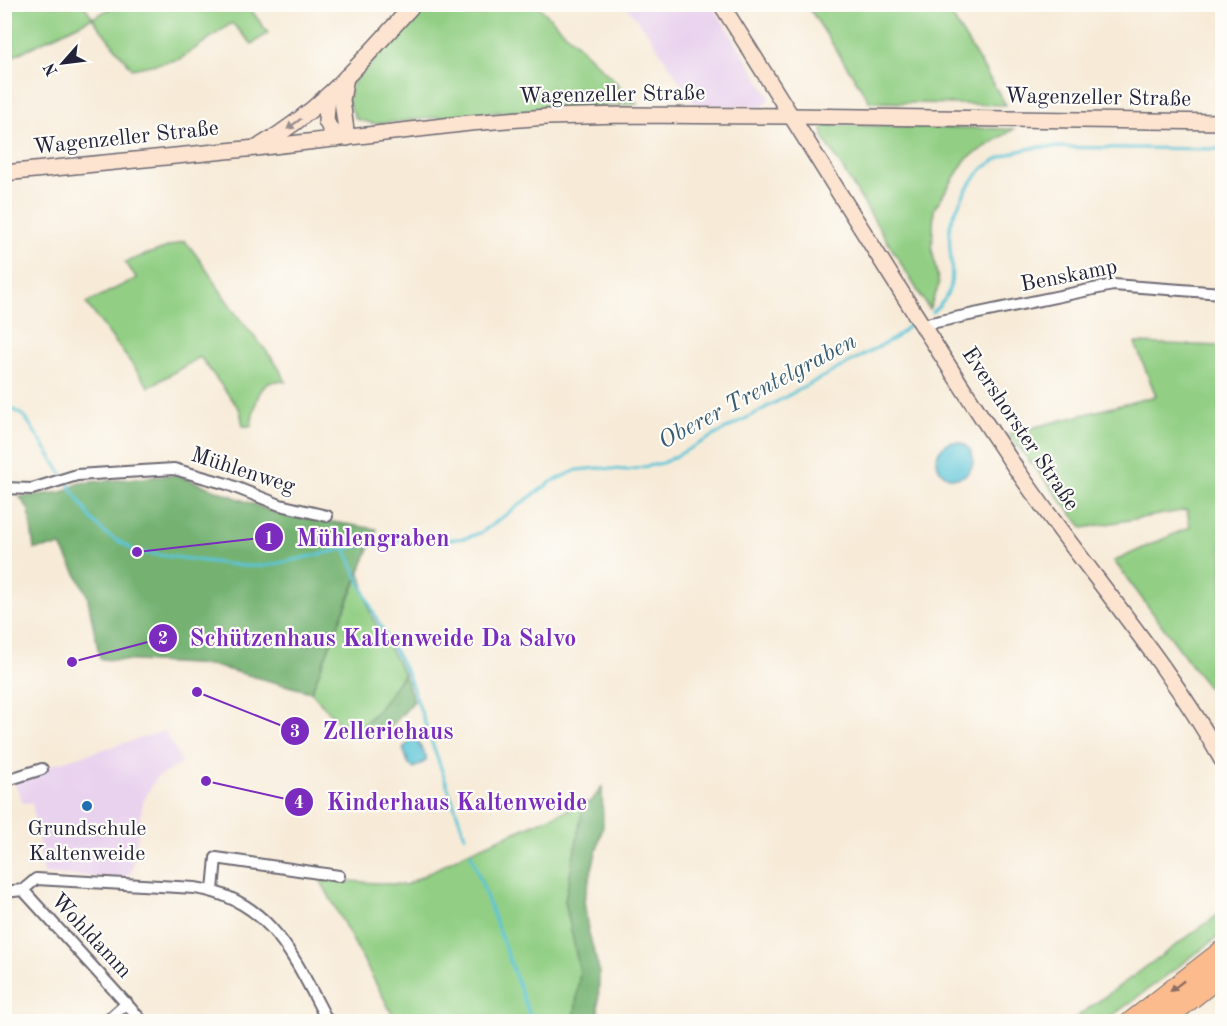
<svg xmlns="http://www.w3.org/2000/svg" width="1227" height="1026" font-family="'Old Standard TT',serif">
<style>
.built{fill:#e9d2ee}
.green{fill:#92cf84;stroke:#5a7860;stroke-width:1.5}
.forest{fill:#75b272;stroke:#4c6a56;stroke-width:1.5}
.water{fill:#5bc4d7;stroke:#3e7389;stroke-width:1.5}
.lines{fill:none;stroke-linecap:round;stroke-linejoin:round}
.stream{stroke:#5bc4d7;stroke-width:3}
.street-casing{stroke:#6d6872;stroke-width:14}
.secondary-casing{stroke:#6d6872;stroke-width:18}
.highway-casing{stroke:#6d6872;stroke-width:22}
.street{stroke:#fff;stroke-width:10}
.secondary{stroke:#fde4d1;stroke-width:15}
.highway{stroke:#fbbb8c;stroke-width:20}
.oneway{fill:#9a8d8e}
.oneway2{fill:#8e6e64}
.poi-dot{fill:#1f6fb2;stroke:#fdfcf7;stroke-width:2}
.labels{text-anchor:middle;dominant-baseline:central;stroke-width:4.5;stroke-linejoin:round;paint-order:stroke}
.street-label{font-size:22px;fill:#22223b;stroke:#fdfcf7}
.poi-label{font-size:22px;fill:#22223b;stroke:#fdfcf7}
.water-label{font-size:24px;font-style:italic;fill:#365b72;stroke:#fdfcf7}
.leader{fill:none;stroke:#7b2cbf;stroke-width:2}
.callout-dot{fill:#7b2cbf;stroke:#fdfcf7;stroke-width:2}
.mark-label{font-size:18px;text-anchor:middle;font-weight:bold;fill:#fff}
.callout-label{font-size:24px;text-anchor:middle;font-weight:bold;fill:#7b2cbf;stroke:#fdfcf7;stroke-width:4.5;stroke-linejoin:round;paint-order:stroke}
</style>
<rect width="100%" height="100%" fill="#fdfcf7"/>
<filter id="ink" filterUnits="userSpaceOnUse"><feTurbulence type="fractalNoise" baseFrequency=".0167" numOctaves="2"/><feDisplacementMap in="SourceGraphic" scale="12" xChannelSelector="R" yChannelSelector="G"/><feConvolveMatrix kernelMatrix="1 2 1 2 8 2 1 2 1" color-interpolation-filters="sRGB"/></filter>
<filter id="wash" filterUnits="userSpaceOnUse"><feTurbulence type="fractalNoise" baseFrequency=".008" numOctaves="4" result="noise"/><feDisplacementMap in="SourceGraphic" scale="24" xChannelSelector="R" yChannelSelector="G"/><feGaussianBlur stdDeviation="1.35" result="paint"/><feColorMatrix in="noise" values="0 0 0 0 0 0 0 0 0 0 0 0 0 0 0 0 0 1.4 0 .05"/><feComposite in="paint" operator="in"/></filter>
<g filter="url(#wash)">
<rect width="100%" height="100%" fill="#f7ebd8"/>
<!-- built -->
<g class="built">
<path d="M625 5H712L770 97 763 107 694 104 648 33Z"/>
<path d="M165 731 182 763 156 778 143 802 132 871 124 878 44 874 32 803H23L14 782 57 763Z"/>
</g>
<!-- green -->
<g class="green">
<path d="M5 4 84 5 93 18 116 5H251L249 7 268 33 252 44 232 23 180 59 132 69 92 18 5 60Z"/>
<path d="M427 4 537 5 638 104 469 114 375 124 356 119 348 101 353 82Z"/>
<path d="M807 5H945L1006 105 870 102Z"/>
<path d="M822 125 1014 129 966 159 934 209 932 249 939 285 929 309 823 137Z"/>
<path d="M185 241C206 265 220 293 239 318 255 339 275 357 286 382 257 375 255 406 251 426H243L240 410 200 357 149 387 86 303 137 278 125 262Z"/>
<path d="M1135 343 1222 346V706L1114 561 1190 527 1187 510 1083 528 1008 434 1156 396Z"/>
<path d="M360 573 371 615 404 674 378 710 351 736 311 692Z"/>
<path d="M584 803 565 901 580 972 574 1021H396L320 879 406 885 466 853Z"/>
<path d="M1222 912V934L1105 1021H1071Z"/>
</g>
<!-- forest -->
<g class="forest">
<path d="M177 475 276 513 377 529 311 692 210 665 100 659 87 594 61 546 34 549 29 510 20 497 63 492 79 483Z"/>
<path d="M404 674 414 701 387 731 351 736 378 710Z"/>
<path d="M602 787 603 826 584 900 588 930 599 970 598 1021H574L580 972 565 901 584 803 591 802Z"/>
</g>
<!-- water -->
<g class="water">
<circle cx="955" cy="460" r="18"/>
<path d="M412 740 417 741 426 756V761L414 768 409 765 403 748Z"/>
</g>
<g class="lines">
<!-- stream -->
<g class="stream">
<path d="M932 312C965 286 946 262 950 227 950 220 955 212 958 206 976 166 996 154 1038 147L1222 149"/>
<path d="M4 403 25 417 92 520 106 534 137 552 242 566H266L390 539 422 542 466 538 482 532 551 482 577 470 598 468 628 470 663 463 895 338 911 324"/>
<path d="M345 548 374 614 408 675 465 836"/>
<path d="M471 854 532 1022"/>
</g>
</g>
</g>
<g filter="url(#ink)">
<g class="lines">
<!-- street casing -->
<g class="street-casing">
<g id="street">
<path d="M925 326 931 323 1113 285 1222 293"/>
<path d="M4 488 32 489 77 475 174 469 227 484 280 505 327 516"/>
<path d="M4 781 42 769"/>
<path d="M23 890 36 879 195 888C272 899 295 960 328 1022"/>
<path d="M23 890 143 1022"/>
<path d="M213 890 216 858 339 876"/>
<path d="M4 892 23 890"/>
<path d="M106 1022 127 1003"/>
</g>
</g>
<!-- secondary casing -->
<g class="secondary-casing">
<g id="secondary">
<path d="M721 4C819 159 914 317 1017 470 1084 568 1164 656 1222 760"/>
<path d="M346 77 342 100 347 138"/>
<path d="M328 95 326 121 336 139"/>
<path d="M261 145C322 111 367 55 414 4"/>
<path d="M4 173 256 148 470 123 547 117 624 115 791 116 1222 122"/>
</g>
</g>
<!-- highway casing -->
<g class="highway-casing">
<g id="highway">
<path d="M1131 1022 1222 951"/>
<path d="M1162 1022 1222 974"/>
</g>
</g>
<!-- street -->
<use href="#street" class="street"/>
<!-- secondary -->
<use href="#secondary" class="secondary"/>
<!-- highway -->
<use href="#highway" class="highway"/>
</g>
<!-- one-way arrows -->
<defs><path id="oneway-solid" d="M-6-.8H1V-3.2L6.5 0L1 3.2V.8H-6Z" transform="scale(1.5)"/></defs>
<use class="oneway" href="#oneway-solid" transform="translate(294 124) rotate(143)"/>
<use class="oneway2" href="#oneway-solid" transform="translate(1177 986) rotate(142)"/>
</g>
<!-- markers -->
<circle class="poi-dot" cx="87" cy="806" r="6"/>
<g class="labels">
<!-- street labels -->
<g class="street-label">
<text transform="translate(612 95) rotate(-1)">Wagenzeller Straße</text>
<text transform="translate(1098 98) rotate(1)">Wagenzeller Straße</text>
<text transform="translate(126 138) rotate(-6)">Wagenzeller Straße</text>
<text transform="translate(1069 276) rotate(-11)">Benskamp</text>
<text transform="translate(1020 429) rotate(56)">Evershorster Straße</text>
<text transform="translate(243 471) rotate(18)">Mühlenweg</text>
<text transform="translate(91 936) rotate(47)">Wohldamm</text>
</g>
<!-- poi labels -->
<g class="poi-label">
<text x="87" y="829">Grundschule<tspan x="87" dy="25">Kaltenweide</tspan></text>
</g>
<!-- water labels -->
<g class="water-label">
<text transform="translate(758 392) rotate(-28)">Oberer Trentelgraben</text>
</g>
</g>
<!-- callouts -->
<path class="leader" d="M137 552L269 537M72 662L163 638M197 692L295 731M206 781L299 802"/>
<g class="callout-dot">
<circle cx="137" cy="552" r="6"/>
<circle cx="72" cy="662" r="6"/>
<circle cx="197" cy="692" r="6"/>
<circle cx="206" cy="781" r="6"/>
<circle cx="269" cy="537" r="15"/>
<circle cx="163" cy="638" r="15"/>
<circle cx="295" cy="731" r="15"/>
<circle cx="299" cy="802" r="15"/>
</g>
<g class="mark-label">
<text x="269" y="544">1</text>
<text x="163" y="644">2</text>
<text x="295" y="737">3</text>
<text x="299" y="808">4</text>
</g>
<g class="callout-label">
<text x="373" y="546">Mühlengraben</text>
<text x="383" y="646">Schützenhaus Kaltenweide Da Salvo</text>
<text x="388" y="739">Zelleriehaus</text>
<text x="457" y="810">Kinderhaus Kaltenweide</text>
</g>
<!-- margin -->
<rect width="1227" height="1026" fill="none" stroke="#fdfcf7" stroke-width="24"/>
<!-- north arrow -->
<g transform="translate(63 63) rotate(242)" stroke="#fdfcf7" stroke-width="4.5" paint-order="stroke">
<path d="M0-4.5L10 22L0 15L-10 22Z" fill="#22223b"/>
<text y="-9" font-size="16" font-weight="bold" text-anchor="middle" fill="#22223b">N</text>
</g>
</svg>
